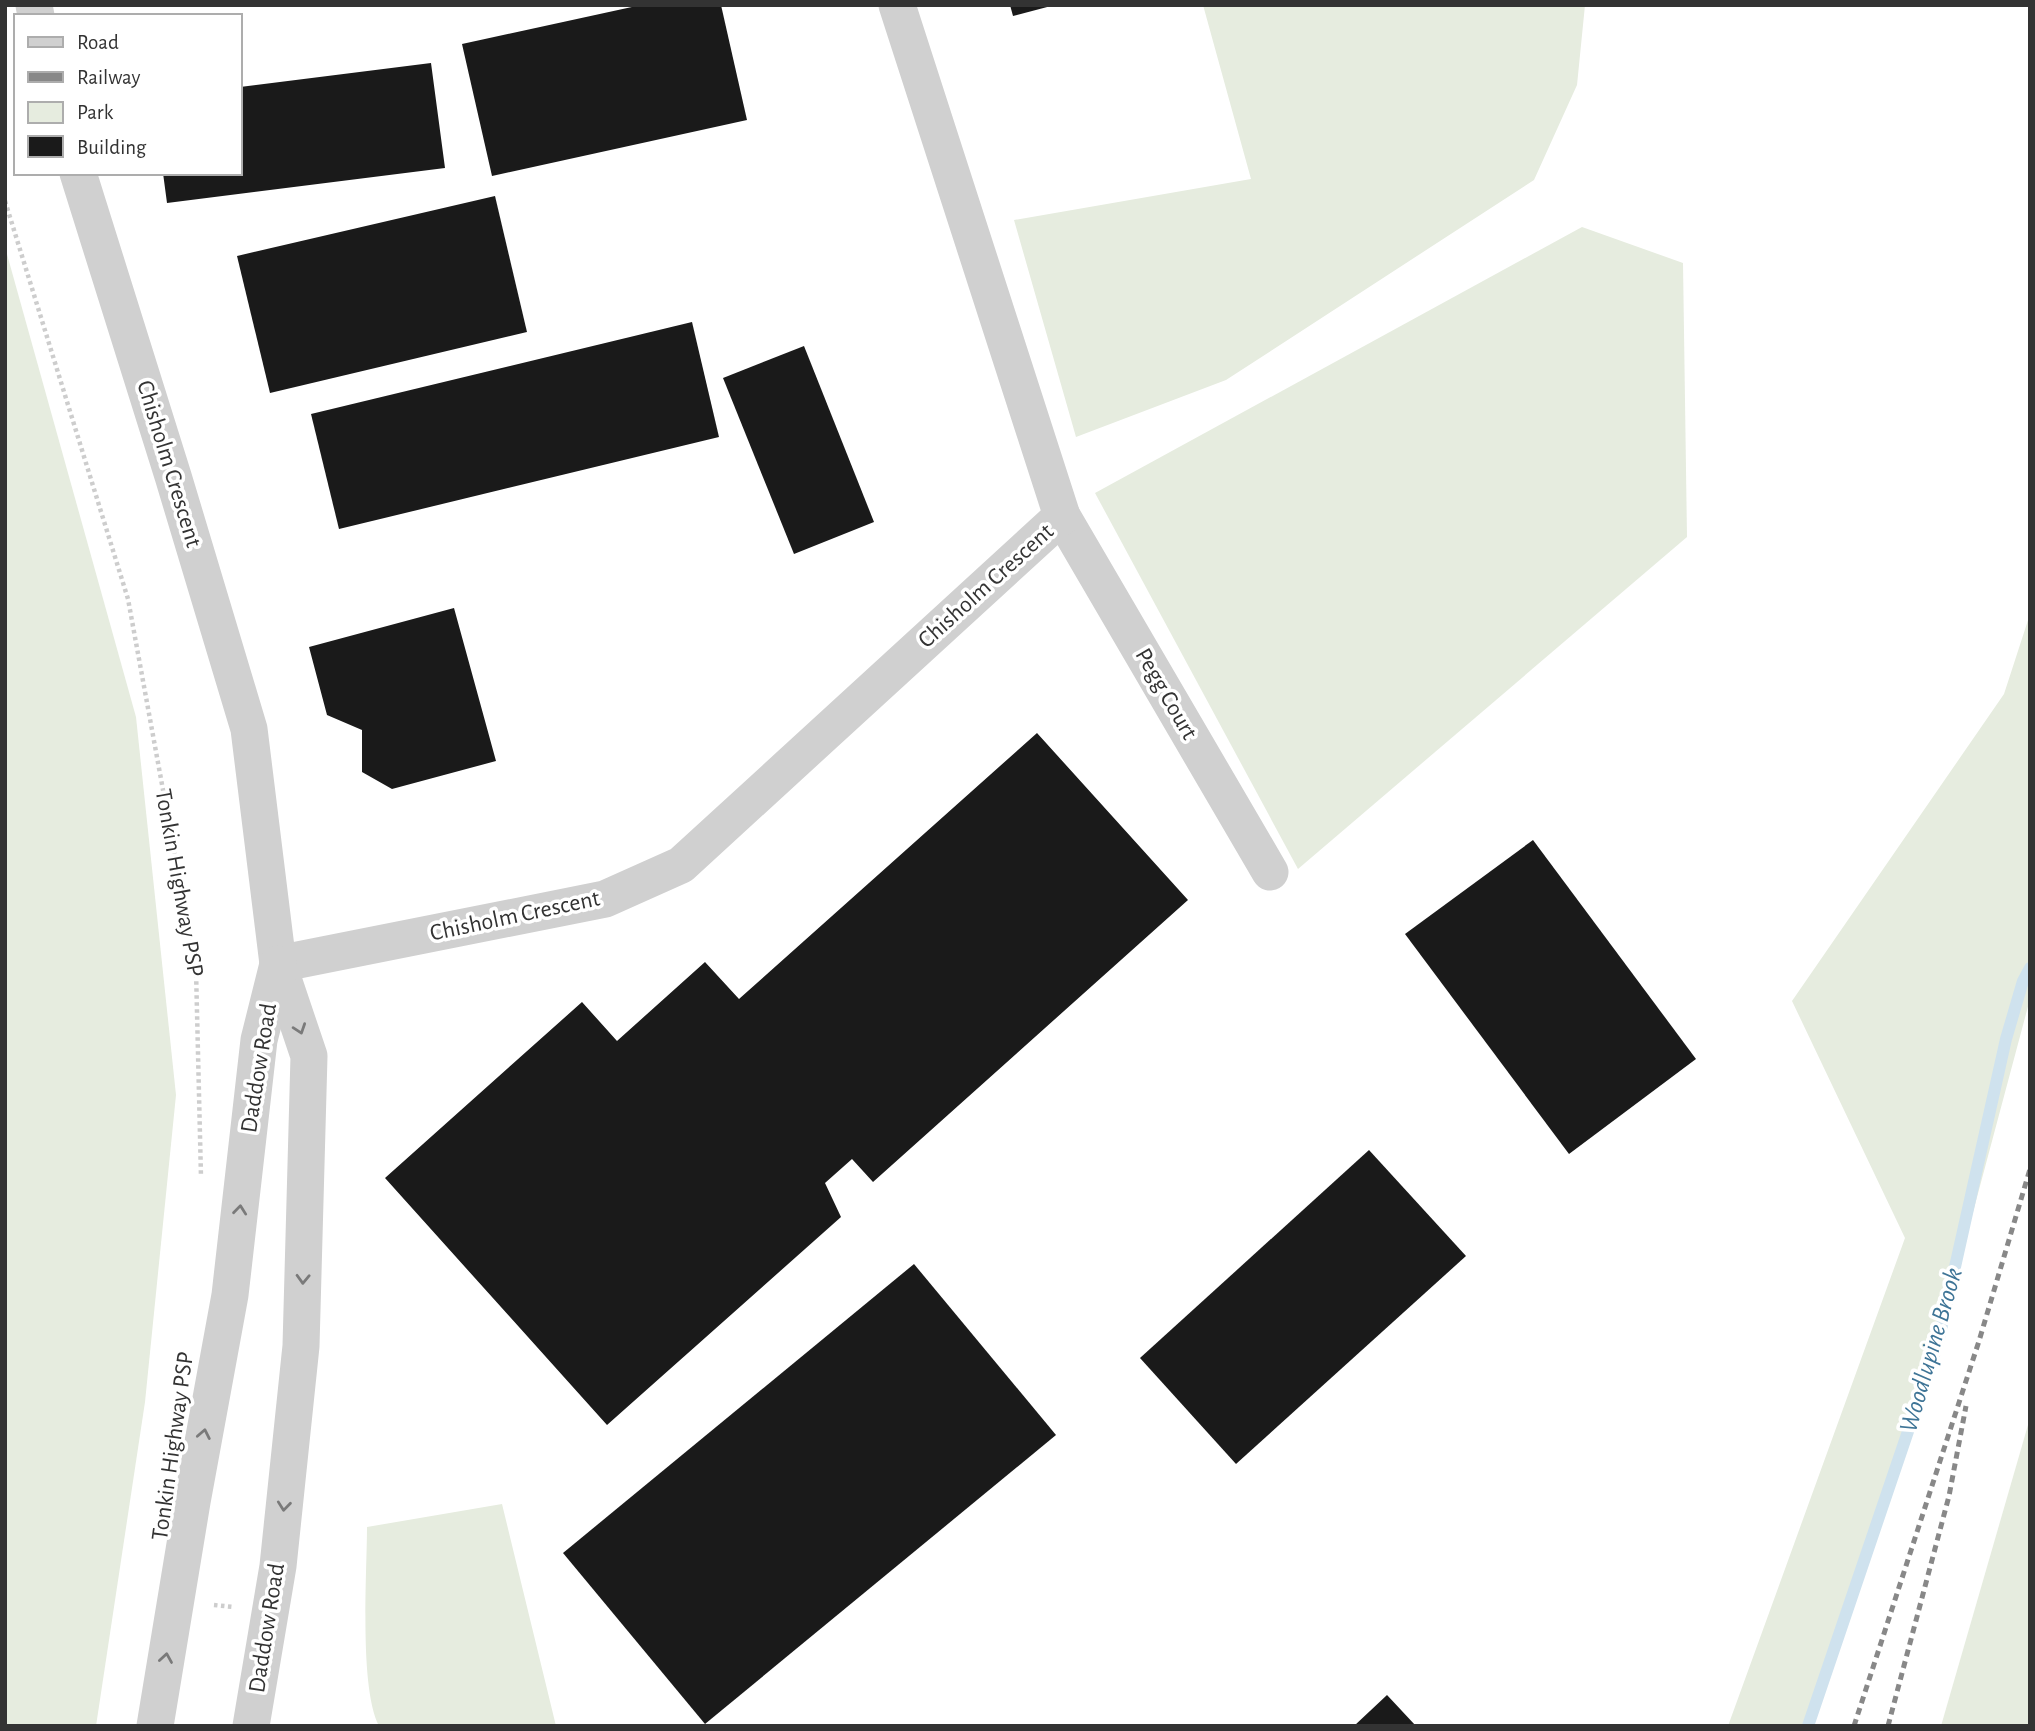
<svg xmlns="http://www.w3.org/2000/svg" width="2035" height="1731" font-family="'Alegreya Sans',sans-serif">
<style>
.green{fill:#e6ecdf}
.lines{fill:none;stroke-linecap:round;stroke-linejoin:round}
.stream{stroke:#cfe2ee;stroke-width:12}
.building{fill:#1a1a1a}
.path{stroke:#cdcdcd;stroke-width:4.5;stroke-dasharray:3.5 3.5;stroke-linecap:butt}
.minor{stroke:#d0d0d0;stroke-width:37}
.rail{stroke:#888;stroke-width:5;stroke-dasharray:7 5;stroke-linecap:butt}
.oneway{stroke:#7a7a7a}
.labels{text-anchor:middle;dominant-baseline:central;stroke-width:7;stroke-linejoin:round;paint-order:stroke}
.street-label{font-size:24px;fill:#333;stroke:#fff}
.water-label{font-size:26px;font-style:italic;fill:#3f7597;stroke:#fff}
</style>
<rect width="100%" height="100%" fill="#fff"/>
<!-- green -->
<g class="green">
<path d="M1203 5H1585L1577 85 1534 180 1226 380 1076 437 1014 220 1251 179Z"/>
<path d="M1582 227 1683 263 1687 537 1298 869 1095 493Z"/>
<path d="M5 247 136 717 176 1095 145 1402 96 1726H5Z"/>
<path d="M2030 614V999L1938 1343 1808 1726H1728L1905 1238 1792 1001 2004 694Z"/>
<path d="M2030 1418V1726H1941Z"/>
<path d="M502 1504 556 1726H379C359 1688 367 1574 367 1527Z"/>
</g>
<g class="lines">
<!-- stream -->
<path class="stream" d="M1808 1726 1938 1343 2006 1039 2023 981 2030 968"/>
</g>
<!-- building -->
<g class="building">
<path d="M641 5H721L747 120 492 176 462 44Z"/>
<path d="M1010 5H1051V6L1013 16Z"/>
<path d="M431 63 445 168 167 203 163 173H240V87Z"/>
<path d="M495 196 527 332 270 393 237 256Z"/>
<path d="M692 322 719 437 339 529 311 414Z"/>
<path d="M804 346 874 522 794 554 723 378Z"/>
<path d="M454 608 496 761 392 789 362 772V730L327 715 309 647Z"/>
<path d="M1037 733 1188 900 873 1182 852 1159 825 1183 841 1217 607 1425 385 1178 582 1002 617 1041 705 962 739 999Z"/>
<path d="M1533 840 1696 1059 1569 1154 1405 934Z"/>
<path d="M1369 1150 1466 1256 1236 1464 1140 1358Z"/>
<path d="M914 1264 1056 1435 705 1724 563 1553Z"/>
<path d="M1387 1695 1416 1726H1354Z"/>
</g>
<g class="lines">
<!-- path -->
<g class="path">
<path d="M5 201 128 599 196 970 201 1177"/>
<path d="M214 1605 233 1607"/>
</g>
<!-- minor -->
<g class="minor">
<path d="M34 5 36 16"/>
<path d="M78 173 173 476 249 729 278 964 309 1056 301 1346 278 1566 251 1726"/>
<path d="M1062 516 1270 872"/>
<path d="M278 964 605 899 681 865 1062 516 897 5"/>
<path d="M155 1726 192 1502 230 1295 259 1040 278 964"/>
</g>
<!-- rail -->
<g class="rail">
<path d="M1854 1726 1979 1341 2030 1169"/>
<path d="M1888 1726 1949 1496 1966 1406"/>
</g>
</g>
<!-- one-way arrows -->
<defs><path id="oneway-chevron" d="M-2-3.5L2.5 0L-2 3.5" fill="none" stroke-width="1.6" stroke-linecap="round" stroke-linejoin="round" transform="scale(1.75)"/></defs>
<g class="oneway">
<use href="#oneway-chevron" transform="translate(300 1029) rotate(71)"/>
<use href="#oneway-chevron" transform="translate(240 1210) rotate(-84)"/>
<use href="#oneway-chevron" transform="translate(303 1279) rotate(92)"/>
<use href="#oneway-chevron" transform="translate(204 1434) rotate(-79)"/>
<use href="#oneway-chevron" transform="translate(284 1506) rotate(96)"/>
<use href="#oneway-chevron" transform="translate(166 1658) rotate(-81)"/>
</g>
<g class="labels">
<!-- street labels -->
<g class="street-label">
<text transform="translate(169 464) rotate(73)">Chisholm Crescent</text>
<text transform="translate(986 586) rotate(-42)">Chisholm Crescent</text>
<text transform="translate(1166 694) rotate(60)">Pegg Court</text>
<text transform="translate(179 883) rotate(80)">Tonkin Highway PSP</text>
<text transform="translate(515 916) rotate(-12)">Chisholm Crescent</text>
<text transform="translate(259 1068) rotate(-81)">Daddow Road</text>
<text transform="translate(173 1446) rotate(-82)">Tonkin Highway PSP</text>
<text transform="translate(267 1628) rotate(-81)">Daddow Road</text>
</g>
<!-- water labels -->
<g class="water-label">
<text transform="translate(1931 1350) rotate(-74)">Woodlupine Brook</text>
</g>
</g>
<!-- border -->
<rect width="2035" height="1731" fill="none" stroke="#333333" stroke-width="14"/>
<!-- legend -->
<rect x="14" y="14" width="228" height="161" fill="#ffffff" stroke="#adadad" stroke-width="2"/>
<rect x="28" y="37" width="35" height="10" fill="#d0d0d0" stroke="#adadad" stroke-width="2"/>
<text x="77" y="49" font-size="21" fill="#333333">Road</text>
<rect x="28" y="72" width="35" height="10" fill="#888888" stroke="#adadad" stroke-width="2"/>
<text x="77" y="84" font-size="21" fill="#333333">Railway</text>
<rect x="28" y="102" width="35" height="21" fill="#e6ecdf" stroke="#adadad" stroke-width="2"/>
<text x="77" y="119" font-size="21" fill="#333333">Park</text>
<rect x="28" y="136" width="35" height="21" fill="#1a1a1a" stroke="#adadad" stroke-width="2"/>
<text x="77" y="154" font-size="21" fill="#333333">Building</text>
</svg>
